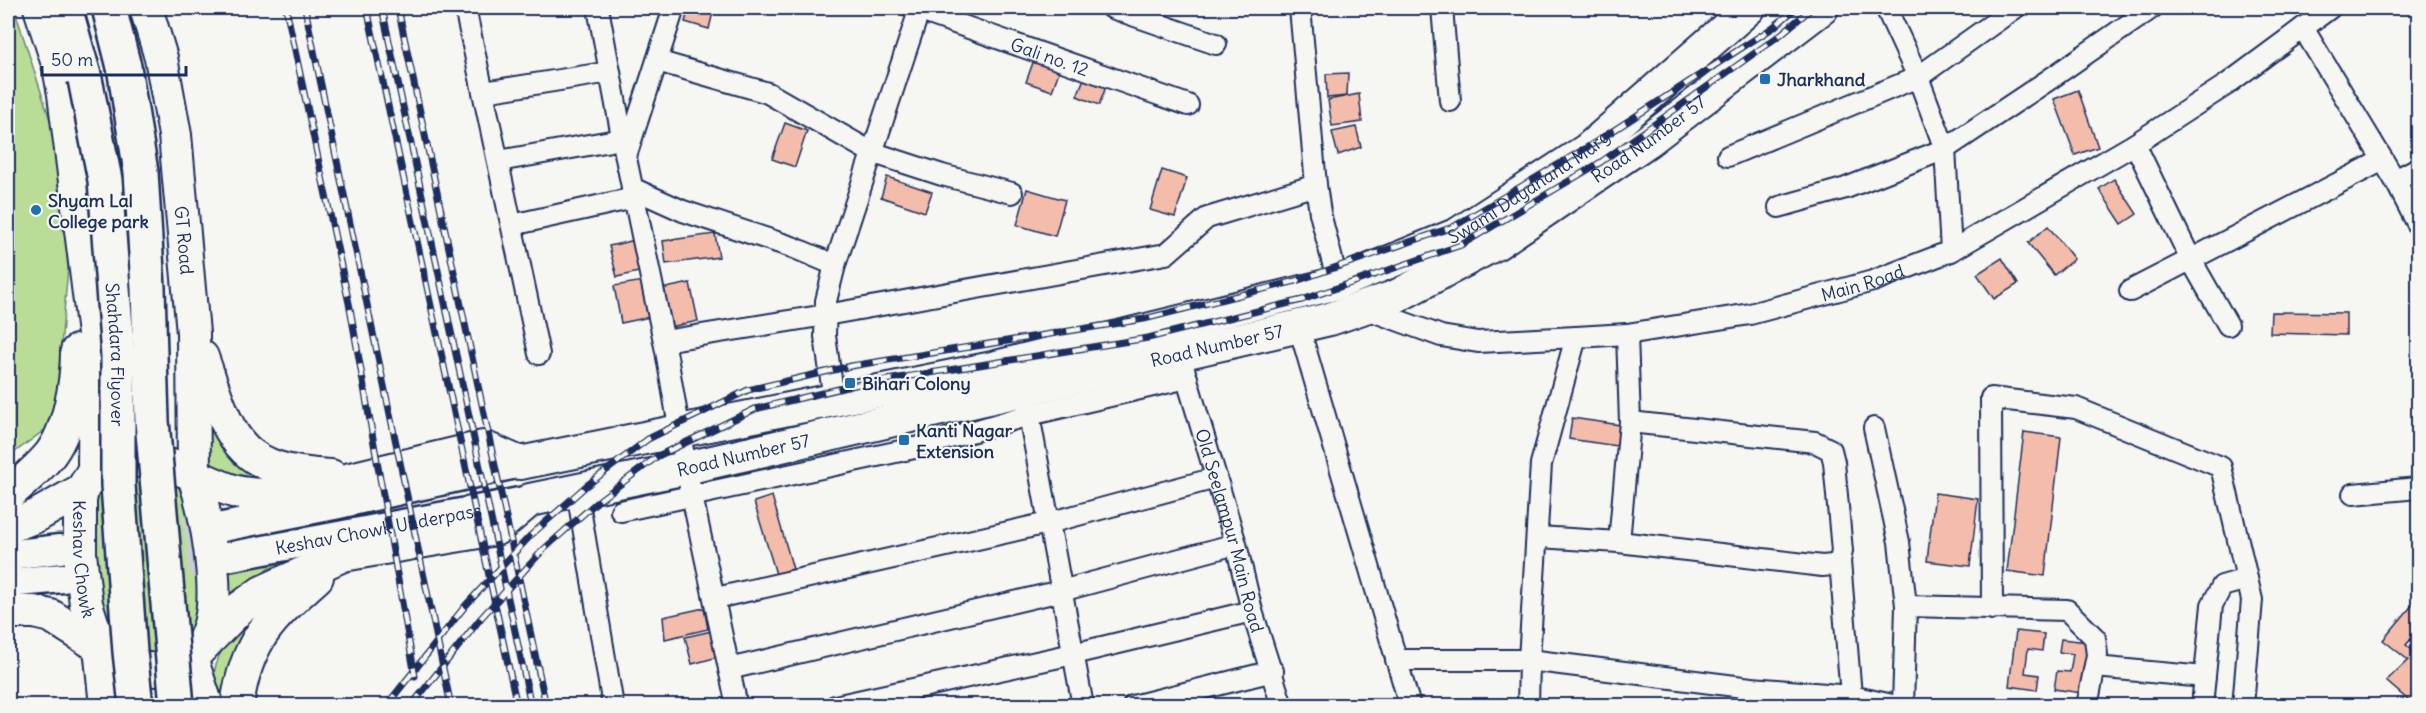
<svg xmlns="http://www.w3.org/2000/svg" width="2426" height="713" font-family="Delius,sans-serif">
<style>
.green{fill:#b9dd97;stroke:#6a867a;stroke-width:1.5}
.building{fill:#f4bcab;stroke:#1b2f5e;stroke-width:1.5}
.lines{fill:none;stroke-linecap:round;stroke-linejoin:round}
.secondary-tunnel{stroke:#caced4;stroke-width:28;stroke-dasharray:28 14;stroke-linecap:butt}
.minor-casing{stroke:#1b2f5e;stroke-width:24}
.secondary-casing{stroke:#1b2f5e;stroke-width:33}
.primary-casing{stroke:#1b2f5e;stroke-width:36}
.trunk-casing{stroke:#1b2f5e;stroke-width:38}
.minor{stroke:#f6f6f2;stroke-width:20}
.secondary{stroke:#f6f6f2;stroke-width:28}
.primary{stroke:#f6f6f2;stroke-width:32}
.trunk{stroke:#f6f6f2;stroke-width:33}
.rail-casing{stroke:#1b2f5e;stroke-width:7}
.rail{stroke:#f6f6f2;stroke-width:4.5;stroke-dasharray:14;stroke-linecap:butt}
.trunk-bridge-casing{stroke:#1b2f5e;stroke-width:38;stroke-linecap:butt}
.trunk-bridge{stroke:#f6f6f2;stroke-width:33}
.poi-dot{fill:#1f6fb2;stroke:#f6f6f2;stroke-width:2}
.labels{text-anchor:middle;dominant-baseline:central;stroke-width:4.5;stroke-linejoin:round;paint-order:stroke}
.street-label{font-size:18px;fill:#1b2f5e;stroke:#f6f6f2}
.poi-label{font-size:18px;font-weight:bold;fill:#1b2f5e;stroke:#f6f6f2;text-anchor:start}
</style>
<rect width="100%" height="100%" fill="#f6f6f2"/>
<filter id="ink" filterUnits="userSpaceOnUse"><feTurbulence type="fractalNoise" baseFrequency=".0167" numOctaves="2"/><feDisplacementMap in="SourceGraphic" scale="12" xChannelSelector="R" yChannelSelector="G"/><feConvolveMatrix kernelMatrix="1 2 1 2 8 2 1 2 1" color-interpolation-filters="sRGB"/></filter>
<g filter="url(#ink)">
<!-- green -->
<g class="green">
<path d="M8 8H14L60 151 68 268 54 423 8 457Z"/>
<path d="M203 401 270 480C246 481 211 477 204 448 200 435 203 415 203 401Z"/>
<path d="M107 473H171L180 490 192 520 202 595 193 646 164 663 105 633 94 563 96 482Z"/>
<path d="M347 513 348 519 227 545 226 539Z"/>
<path d="M298 555 266 570 230 598 229 570Z"/>
<path d="M279 593 226 684 220 705H217C216 696 214 686 214 677 216 639 253 616 279 593Z"/>
</g>
<!-- building -->
<g class="building">
<path d="M689 8H714L709 29 685 22Z"/>
<path d="M1035 57 1061 66 1052 91 1026 82Z"/>
<path d="M1348 73 1347 96 1327 98 1326 74Z"/>
<path d="M1085 76 1107 84 1099 105 1077 96Z"/>
<path d="M2078 90 2098 147 2075 155 2054 99Z"/>
<path d="M1359 94 1362 122 1332 126 1328 100Z"/>
<path d="M785 123 807 131 795 167 772 159Z"/>
<path d="M1356 127 1361 147 1338 155 1332 132Z"/>
<path d="M1162 170 1187 178 1175 217 1150 210Z"/>
<path d="M887 177 932 192 925 212 881 197Z"/>
<path d="M2114 179 2137 214 2122 224 2099 189Z"/>
<path d="M1027 189 1065 200 1055 236 1017 225Z"/>
<path d="M2048 226 2074 259 2054 275 2028 243Z"/>
<path d="M715 234 719 257 666 264 663 241Z"/>
<path d="M640 239 647 270 617 277 609 246Z"/>
<path d="M2002 258 2018 284 1994 299 1977 274Z"/>
<path d="M643 281 650 317 621 323 614 286Z"/>
<path d="M690 283 698 321 670 327 661 289Z"/>
<path d="M2271 312 2346 313V335L2270 333Z"/>
<path d="M1572 418 1620 425 1617 446 1569 439Z"/>
<path d="M2024 432 2061 437 2045 576 2007 571Z"/>
<path d="M1935 493 1978 499 1970 566 1927 561Z"/>
<path d="M772 496 793 569 776 574 754 502Z"/>
<path d="M2418 584V597L2412 592Z"/>
<path d="M2414 603 2418 606V631L2406 645 2418 655V706H2415L2386 681 2408 660 2383 640Z"/>
<path d="M704 608 708 629 665 639 663 617Z"/>
<path d="M712 631 718 657 692 664 685 637Z"/>
<path d="M2016 631 2044 634 2042 651 2028 649 2025 673 2039 675 2037 690 2009 686Z"/>
<path d="M2061 639 2088 642 2082 693 2054 689 2057 671 2070 672 2073 654 2059 652Z"/>
<path d="M8 682H10L11 706H8Z"/>
</g>
<g class="lines">
<!-- secondary-tunnel -->
<g class="secondary-tunnel">
<path d="M60 549 223 527"/>
<path d="M63 578 227 557"/>
</g>
<!-- minor casing -->
<g class="minor-casing">
<g id="minor">
<path d="M465 8 539 354"/>
<path d="M598 8 626 158 666 351 686 468 737 706"/>
<path id="s1" d="M912 8 1188 105"/>
<path d="M1112 8 1216 44"/>
<path d="M1300 8 1316 185 1320 213 1338 283"/>
<path d="M1442 8 1450 101"/>
<path d="M1886 8 1918 77 1945 149 1951 251"/>
<path d="M2303 28 2395 180 2418 225"/>
<path d="M657 61 768 93 871 152 942 175 1012 193"/>
<path d="M484 92 610 72"/>
<path d="M2135 144 2191 260 2228 325"/>
<path d="M626 156 674 8"/>
<path d="M1728 156 1918 77 2015 8"/>
<path d="M499 161 622 139"/>
<path d="M2395 180 2418 168"/>
<path d="M632 188 683 211 792 247 835 265"/>
<path d="M1779 207 1846 188 1945 149 2047 81 2152 8"/>
<path d="M512 225 634 198"/>
<path d="M2130 291 2383 160"/>
<path id="s2" d="M1364 308 1441 336 1478 342 1576 337 1627 334 1750 314 1873 281 1951 251 2135 144 2226 85 2330 8"/>
<path d="M1299 327 1410 706"/>
<path d="M664 341 826 315 1166 254 1207 218 1316 185"/>
<path id="s3" d="M1183 366 1236 544 1252 611 1282 706"/>
<path d="M834 400 825 336 826 301 835 265 920 8"/>
<path d="M1027 404 1083 706"/>
<path d="M1630 422 1815 442 1831 450 1834 462 1842 551 1840 561 1851 696"/>
<path d="M1874 428 1899 542 1906 606 1903 706"/>
<path d="M577 491 613 706"/>
<path d="M2353 494 2418 488"/>
<path d="M621 511 919 447 1029 415 1187 378"/>
<path d="M1538 537 1619 542 1822 566 1833 565 1840 561"/>
<path d="M1619 542 1630 422 1627 334"/>
<path d="M716 598 1048 523 1216 478"/>
<path d="M1906 606 2067 610 2095 638 2097 655 2087 706"/>
<path d="M1992 609 1991 398 2076 408 2221 467 2252 600 2243 706"/>
<path d="M1396 660H1529L1751 688"/>
<path d="M2095 667 2205 677"/>
<path d="M729 669 1061 591 1236 544"/>
<path d="M835 706 1073 654 1252 611"/>
<path d="M1133 706 1273 671"/>
<path d="M1528 706 1529 660 1541 464 1576 337"/>
<path d="M1749 706 1748 688H1751L1851 696 1897 706"/>
<path d="M2202 706 2212 605 2222 586 2247 579"/>
</g>
</g>
<!-- secondary casing -->
<g class="secondary-casing">
<g id="secondary">
<path d="M223 527 334 505 520 463"/>
<path d="M8 555 60 549"/>
<path id="s4" d="M227 557 530 500"/>
<path d="M8 583 63 578"/>
</g>
</g>
<!-- primary casing -->
<g class="primary-casing">
<g id="primary">
<path id="s5" d="M40 8 59 67 64 94 95 342 94 470 82 490 80 501V554L86 604 100 647 106 706"/>
<path id="s6" d="M146 8 161 58 175 135 193 333 194 476C206 512 220 588 210 624 208 632 204 639 202 646"/>
<path d="M202 357C231 438 234 471 331 476"/>
<path id="s7" d="M94 470C111 465 131 459 149 461 178 464 205 482 233 491 249 496 267 495 284 495L483 447 520 463 988 369 1338 283 1458 234 1587 150 1749 8"/>
<path d="M8 495C21 483 36 471 48 457 69 432 77 383 77 351"/>
<path d="M8 527 36 516 82 490"/>
<path id="s8" d="M8 612H34L51 616 100 647 142 668 156 670 173 667 191 658 240 608 262 592 343 555 496 529 530 500 686 468 1330 319 1397 296 1497 243 1649 140 1822 8"/>
<path d="M191 658 207 706"/>
<path d="M237 706C246 640 270 619 317 577"/>
</g>
</g>
<!-- trunk casing -->
<g class="trunk-casing">
<g id="trunk">
<path d="M65 8 85 79"/>
<path d="M109 8 124 67"/>
</g>
</g>
<!-- minor -->
<use href="#minor" class="minor"/>
<!-- secondary -->
<use href="#secondary" class="secondary"/>
<!-- primary -->
<use href="#primary" class="primary"/>
<!-- trunk -->
<use href="#trunk" class="trunk"/>
<!-- rail casing -->
<g class="rail-casing">
<g id="rail">
<path d="M286 8 350 308 415 676"/>
<path d="M305 8 451 706"/>
<path d="M367 8 517 706"/>
<path d="M382 8 531 706"/>
<path d="M398 8 546 706"/>
<path d="M386 706 466 605 530 536 586 486 648 439 748 390 851 366 1144 319 1296 281 1453 227 1591 145 1774 27 1796 8"/>
<path d="M411 706 481 618 543 550 598 501 658 456 755 409 855 385 1148 338 1302 300 1461 245 1601 162 1780 35 1812 8"/>
</g>
</g>
<!-- rail -->
<use href="#rail" class="rail"/>
<!-- trunk-bridge casing -->
<g class="trunk-bridge-casing">
<g id="trunk-bridge">
<path d="M124 67 141 172 148 288 152 421 177 706"/>
<path id="s9" d="M85 79 105 180 118 356V485L130 652 136 706"/>
</g>
</g>
<!-- trunk-bridge -->
<use href="#trunk-bridge" class="trunk-bridge"/>
</g>
</g>
<!-- markers -->
<g class="poi-dot">
<rect x="1759" y="73" width="12" height="12" rx="3"/>
<circle cx="36" cy="210" r="6"/>
<rect x="844" y="377" width="12" height="12" rx="3"/>
<rect x="898" y="434" width="12" height="12" rx="3"/>
</g>
<g class="labels">
<!-- street labels -->
<g class="street-label">
<text stroke="none"><textPath href="#s1" startOffset="146">Gali no. 12</textPath></text>
<text stroke="none"><textPath href="#s8" startOffset="1774">Road Number 57</textPath></text>
<text stroke="none"><textPath href="#s7" startOffset="1494">Swami Dayanand Marg</textPath></text>
<text stroke="none"><textPath href="#s6" startOffset="236">GT Road</textPath></text>
<text stroke="none"><textPath href="#s2" startOffset="510">Main Road</textPath></text>
<text stroke="none"><textPath href="#s8" startOffset="1290">Road Number 57</textPath></text>
<text stroke="none"><textPath href="#s9" startOffset="278">Shahdara Flyover</textPath></text>
<text stroke="none"><textPath href="#s8" startOffset="804">Road Number 57</textPath></text>
<text stroke="none"><textPath href="#s4" startOffset="154">Keshav Chowk Underpass</textPath></text>
<text stroke="none"><textPath href="#s3" startOffset="171">Old Seelampur Main Road</textPath></text>
<text stroke="none"><textPath href="#s5" startOffset="560">Keshav Chowk</textPath></text>
</g>
<!-- poi labels -->
<g class="poi-label">
<text x="1777" y="79">Jharkhand</text>
<text x="48" y="200">Shyam Lal<tspan x="48" dy="21">College park</tspan></text>
<text x="862" y="383">Bihari Colony</text>
<text x="916" y="430">Kanti Nagar<tspan x="916" dy="21">Extension</tspan></text>
</g>
</g>
<!-- margin -->
<rect width="2426" height="713" fill="none" stroke="#f6f6f2" stroke-width="30"/>
<rect x="15" y="15" width="2396" height="683" fill="none" stroke="#1b2f5e" stroke-width="2" filter="url(#ink)"/>
<!-- scale -->
<path d="M42 66v9h144v-9" fill="none" stroke="#1b2f5e" stroke-width="3"/>
<text x="51" y="66" font-size="18" fill="#1b2f5e" stroke="#f6f6f2" stroke-width="4.5" paint-order="stroke">50 m</text>
</svg>
